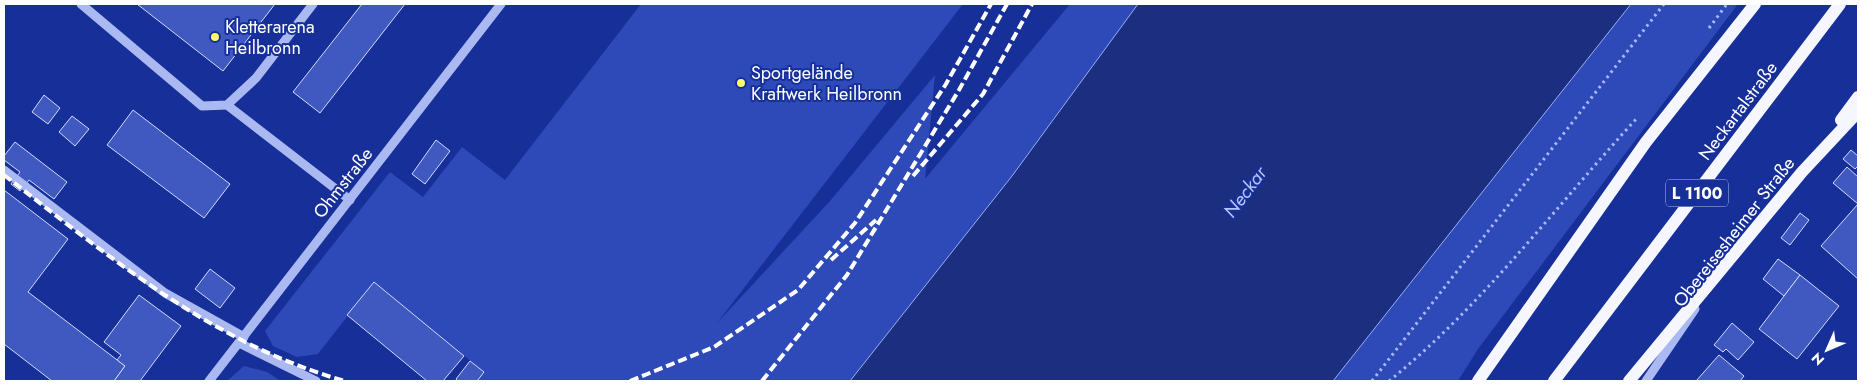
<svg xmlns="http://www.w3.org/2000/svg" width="1862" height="385" font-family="Jost,sans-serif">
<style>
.green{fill:#2d4ab8}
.water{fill:#1c2e7f;stroke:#9cb0f4}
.building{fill:#3f59c0;stroke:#d1dafc}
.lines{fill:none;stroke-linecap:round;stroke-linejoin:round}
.path{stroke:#aab9f2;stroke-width:3;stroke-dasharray:2.5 4;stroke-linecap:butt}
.minor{stroke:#aab9f2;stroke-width:9}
.major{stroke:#f5f6ff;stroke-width:12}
.rail{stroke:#fff;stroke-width:4;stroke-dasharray:9 4;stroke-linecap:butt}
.poi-dot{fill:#fff96b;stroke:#172f98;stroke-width:2}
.labels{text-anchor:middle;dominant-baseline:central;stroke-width:4;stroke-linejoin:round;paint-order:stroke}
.shield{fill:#172f98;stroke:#b9c1e0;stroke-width:1}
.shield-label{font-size:16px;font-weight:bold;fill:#fff}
.poi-label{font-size:18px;fill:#fff;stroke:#172f98;text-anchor:start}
.street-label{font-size:18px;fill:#fff;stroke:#172f98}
.water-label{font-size:19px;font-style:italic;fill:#b6c4f8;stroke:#172f98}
</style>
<rect width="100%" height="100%" fill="#172f98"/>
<!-- green -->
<g class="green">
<path d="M641 4H963L717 323 830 201 935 75 925 179 1070 4H1138L1012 176 850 381H477L484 372 374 282 318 354 297 357 273 346 265 331 390 172 423 197 462 147 505 180Z"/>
<path d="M1631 4H1738L1478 349 1458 381H1333Z"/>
<path d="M244 366 267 372 281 381H227Z"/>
</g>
<!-- water -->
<path class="water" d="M1138 4H1631L1333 381H850L1012 176Z"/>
<!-- building -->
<g class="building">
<path d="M137 4H275L223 71Z"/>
<path d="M362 4H405L320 113 293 92Z"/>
<path d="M44 95 60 108 48 124 32 112Z"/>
<path d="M133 110 230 184 204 218 107 145Z"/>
<path d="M72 116 89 129 75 146 59 132Z"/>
<path d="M436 140 450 151 425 184 412 174Z"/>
<path d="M15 142 67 182 54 199 29 180 20 191 11 184 20 172 4 160V156Z"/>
<path d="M1851 150 1858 156V166L1855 169 1843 159Z"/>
<path d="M1847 167 1858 177V204L1833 183Z"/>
<path d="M4 190 68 239 28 292 125 366 114 381H52L4 344Z"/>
<path d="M1858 204V279L1821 246Z"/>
<path d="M1800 213 1809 220 1790 245 1781 238Z"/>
<path d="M1778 259 1800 275 1784 296 1763 279Z"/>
<path d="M210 269 235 288 220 308 195 289Z"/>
<path d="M1800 275 1839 306 1797 359 1759 329Z"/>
<path d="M374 282 464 356 443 381H427L347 315Z"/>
<path d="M139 295 181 326 140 381H114L125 366 117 360 121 355 104 342Z"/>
<path d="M1732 323 1754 342 1738 360 1726 349 1723 352 1714 345Z"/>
<path d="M1719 355 1744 376 1740 381H1696Z"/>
<path d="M470 361 484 372 477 381H458L456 379Z"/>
</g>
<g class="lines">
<!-- path -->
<g class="path">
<path d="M1709 28 1727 4"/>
<path d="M1372 381 1664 4"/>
<path d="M1389 381C1483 305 1556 206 1638 117"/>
</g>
<!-- minor -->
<g class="minor">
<path d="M81 4 202 106 227 105 256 78 313 4"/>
<path d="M227 105 350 200"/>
<path d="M4 170 165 293 244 337"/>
<path d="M239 343 316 381"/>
<path d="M209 381 501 4"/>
<path d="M1646 381 1695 309"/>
</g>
<!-- major -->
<g class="major">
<path d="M1841 120 1858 97"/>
<path d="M1478 381 1646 142 1755 4"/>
<path d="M1554 381 1840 4"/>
<path d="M1629 381 1802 172 1858 112"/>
</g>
<!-- rail -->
<g class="rail">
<path d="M4 175C108 256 215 345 345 381"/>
<path d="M913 176 983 94 1032 4"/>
<path d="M831 260 876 220"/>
<path d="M630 381 714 347 798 290 855 223 946 84 991 4"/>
<path d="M762 381 847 275 959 90 1007 4"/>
</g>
</g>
<!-- markers -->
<g class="poi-dot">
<circle cx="215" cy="37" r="5"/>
<circle cx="741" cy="83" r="5"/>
</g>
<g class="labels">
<!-- shield labels -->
<rect class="shield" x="1666" y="179.5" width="62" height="27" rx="4"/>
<g class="shield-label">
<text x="1697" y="193">L 1100</text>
</g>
<!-- poi labels -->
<g class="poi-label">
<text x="225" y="27">Kletterarena<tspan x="225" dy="21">Heilbronn</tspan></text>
<text x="751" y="73">Sportgelände<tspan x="751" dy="21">Kraftwerk Heilbronn</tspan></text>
</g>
<!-- street labels -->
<g class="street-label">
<text transform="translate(1738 111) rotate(-53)">Neckartalstraße</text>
<text transform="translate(343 183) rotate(-52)">Ohmstraße</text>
<text transform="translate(1734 232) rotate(-52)">Obereisesheimer Straße</text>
</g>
<!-- water labels -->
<g class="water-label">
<text transform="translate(1245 192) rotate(-53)">Neckar</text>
</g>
</g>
<!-- border -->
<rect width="1862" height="385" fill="none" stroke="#ffffff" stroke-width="10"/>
<!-- north arrow -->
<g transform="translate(1827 350) rotate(225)" stroke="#172f98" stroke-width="4" paint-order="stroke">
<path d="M0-4L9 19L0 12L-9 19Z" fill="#ffffff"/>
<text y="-8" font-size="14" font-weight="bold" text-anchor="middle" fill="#ffffff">N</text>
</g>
</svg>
